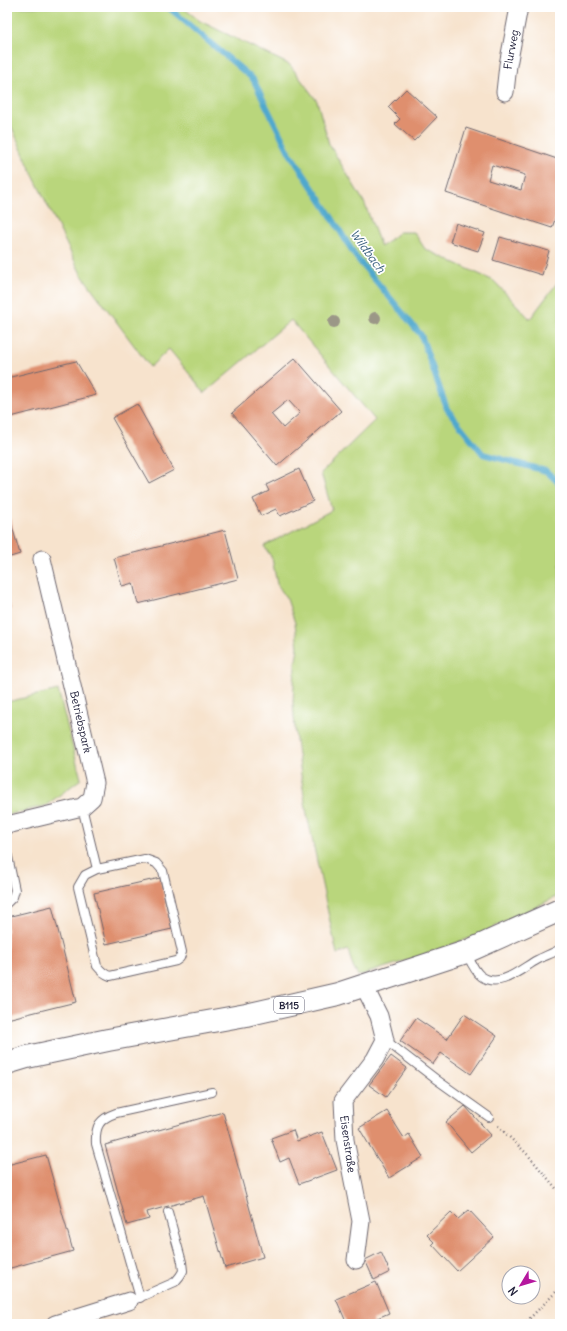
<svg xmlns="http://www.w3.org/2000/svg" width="567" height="1331" font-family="Delius,sans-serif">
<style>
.green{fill:#b9d67c;stroke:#6e7c5c}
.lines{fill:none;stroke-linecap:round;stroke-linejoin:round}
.stream{stroke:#50a8cd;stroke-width:6}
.building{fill:#df8f6e;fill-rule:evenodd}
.service-casing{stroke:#6d666e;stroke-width:10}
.minor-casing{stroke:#6d666e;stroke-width:19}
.primary-casing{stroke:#6d666e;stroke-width:24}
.path{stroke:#6d666e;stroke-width:2.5;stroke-dasharray:1 3;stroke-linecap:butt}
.service{stroke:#fff;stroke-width:8}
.minor{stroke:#fff;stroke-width:17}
.primary{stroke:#fff;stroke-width:22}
.tree{fill:#9b9787}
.labels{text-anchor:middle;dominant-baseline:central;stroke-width:3.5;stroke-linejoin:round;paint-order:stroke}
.shield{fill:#fff;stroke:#646476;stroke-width:1}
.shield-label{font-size:10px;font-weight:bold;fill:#22223b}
.street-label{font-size:11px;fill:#22223b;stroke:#fff}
.water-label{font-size:12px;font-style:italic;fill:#375e7d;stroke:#fff}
</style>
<rect width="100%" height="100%" fill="#fff"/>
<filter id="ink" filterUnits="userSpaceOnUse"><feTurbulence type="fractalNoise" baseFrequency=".025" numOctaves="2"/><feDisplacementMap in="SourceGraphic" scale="8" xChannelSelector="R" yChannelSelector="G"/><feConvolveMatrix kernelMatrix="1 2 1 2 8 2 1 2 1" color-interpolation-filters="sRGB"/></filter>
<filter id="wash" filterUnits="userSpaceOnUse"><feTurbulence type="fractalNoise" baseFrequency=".012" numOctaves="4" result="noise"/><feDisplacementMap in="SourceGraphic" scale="16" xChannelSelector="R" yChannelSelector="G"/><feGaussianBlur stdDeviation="0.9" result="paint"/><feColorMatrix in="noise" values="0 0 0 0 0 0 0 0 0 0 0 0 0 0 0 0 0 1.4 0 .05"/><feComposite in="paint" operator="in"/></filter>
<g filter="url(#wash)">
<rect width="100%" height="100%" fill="#f7e3cd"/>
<!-- green -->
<g class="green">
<path d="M7 7H182L200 21 290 65 317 101 329 144 364 202 381 247 399 232H414L425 249 494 281 530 319 560 279V895L478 935 421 956 358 976 353 967 348 950 337 954 307 815 296 741 293 703 295 667 298 647 295 623 287 599 277 584 272 558 264 546 332 510 321 473 375 420 291 320 205 393 169 349 150 367 81 274 31 171 7 116Z"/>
<path d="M58 690 81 779 45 806 7 815V702Z"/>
</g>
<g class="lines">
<!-- stream -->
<path class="stream" d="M168 7 253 79 289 152 326 208 356 257 421 335 447 409 483 454 546 471 560 484"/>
</g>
<g id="blocks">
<!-- building -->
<g class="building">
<path d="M406 89 437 117 414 141 395 124 400 119 388 107Z"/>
<path d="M466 128 560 160V205L552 228 446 193ZM492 165 525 175 521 190 488 180Z"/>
<path d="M456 223 485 233 478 251 450 242Z"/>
<path d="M500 237 549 251 542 275 493 260Z"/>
<path d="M295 358 341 411 277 466 232 413ZM288 400 300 413 283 428 271 414Z"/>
<path d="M76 361 96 395 7 418V378Z"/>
<path d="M137 404 174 470 149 483 112 418Z"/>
<path d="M299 469 313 501 280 516 276 509 261 516 253 499 269 491 266 485Z"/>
<path d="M10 519 20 554 7 558V520Z"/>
<path d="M225 530 238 579 138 604 133 583 122 586 114 558Z"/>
<path d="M7 596 11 609 7 610Z"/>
<path d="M160 878 172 929 106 944 94 893Z"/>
<path d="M52 906 76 1002 7 1019V917Z"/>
<path d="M464 1014 497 1036 471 1074 441 1053 433 1064 400 1041 416 1018 447 1039Z"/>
<path d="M391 1056 407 1068 386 1097 369 1085Z"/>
<path d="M465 1106 491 1135 471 1152 446 1122Z"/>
<path d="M387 1111 404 1138 409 1134 423 1157 389 1178 359 1128Z"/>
<path d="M223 1112 263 1257 225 1268 204 1196 147 1212 149 1219 127 1225 105 1145Z"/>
<path d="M293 1130 297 1141 322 1132 337 1170 299 1184 289 1158 280 1162 271 1138Z"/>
<path d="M46 1155 73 1251 7 1269V1165Z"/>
<path d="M469 1210 494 1237 457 1271 432 1244 434 1242 427 1235 451 1212 458 1219Z"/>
<path d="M381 1252 390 1272 374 1280 365 1260Z"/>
<path d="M376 1282 389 1313 373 1320 374 1324H347L336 1299Z"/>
</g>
</g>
</g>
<g filter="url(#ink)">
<use href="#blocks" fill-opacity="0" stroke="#6d666e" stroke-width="1"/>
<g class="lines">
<!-- service casing -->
<g class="service-casing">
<g id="service">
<path d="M82 807 97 869 85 875 78 887 97 966C101 971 104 974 110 976L176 961 180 958 182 952 163 871 156 863 145 859 97 869"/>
<path d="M7 852 15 890 13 897 7 903"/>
<path d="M466 952C470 960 474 971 481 976 499 990 522 968 537 960 545 956 553 953 560 949"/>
<path d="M385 1040 437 1080 489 1117"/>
<path d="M140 1298 96 1144C95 1126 99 1119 116 1113L212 1092"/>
<path d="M136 1299 175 1282 180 1276 183 1271 182 1262 168 1212"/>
</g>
</g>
<!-- minor casing -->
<g class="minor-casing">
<g id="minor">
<path id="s1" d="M505 92 508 65 519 7"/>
<path d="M7 825 82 807 92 798 95 783 42 559"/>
<path d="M356 1260 361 1221 345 1140 343 1101 375 1059 385 1040 379 1016 364 986"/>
<path d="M55 1324 129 1301"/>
</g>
</g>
<!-- primary casing -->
<g class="primary-casing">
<path id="primary" d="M7 1063 27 1057 108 1040 246 1015 338 994 466 952 560 910"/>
</g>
<!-- path -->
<g class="path">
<path d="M498 1126 528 1155 560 1193"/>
<path d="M524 1324 560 1288"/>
</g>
<!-- service -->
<use href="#service" class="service"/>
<!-- minor -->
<use href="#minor" class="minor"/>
<!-- primary -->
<use href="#primary" class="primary"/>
</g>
<!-- trees -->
<g class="tree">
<circle cx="375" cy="318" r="6"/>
<circle cx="334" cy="322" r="6"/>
</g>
</g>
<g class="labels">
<!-- shield labels -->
<rect class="shield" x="274" y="997" width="30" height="16" rx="3"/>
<g class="shield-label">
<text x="289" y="1005">B115</text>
</g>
<!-- street labels -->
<g class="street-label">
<text stroke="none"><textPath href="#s1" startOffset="43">Flurweg</textPath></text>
<text transform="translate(81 722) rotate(77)">Betriebspark</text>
<text transform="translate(348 1144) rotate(82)">Eisenstraße</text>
</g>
<!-- water labels -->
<g class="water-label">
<text transform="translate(368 251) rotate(54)">Wildbach</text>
</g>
</g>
<!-- margin -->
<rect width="567" height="1331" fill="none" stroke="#fff" stroke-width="24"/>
<!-- north arrow -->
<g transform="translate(521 1285) rotate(232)"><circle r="19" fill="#ffffff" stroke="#a7a7b1"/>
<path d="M0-3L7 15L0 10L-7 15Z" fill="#b5179e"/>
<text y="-6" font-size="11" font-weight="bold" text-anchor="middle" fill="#22223b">N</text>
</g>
</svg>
